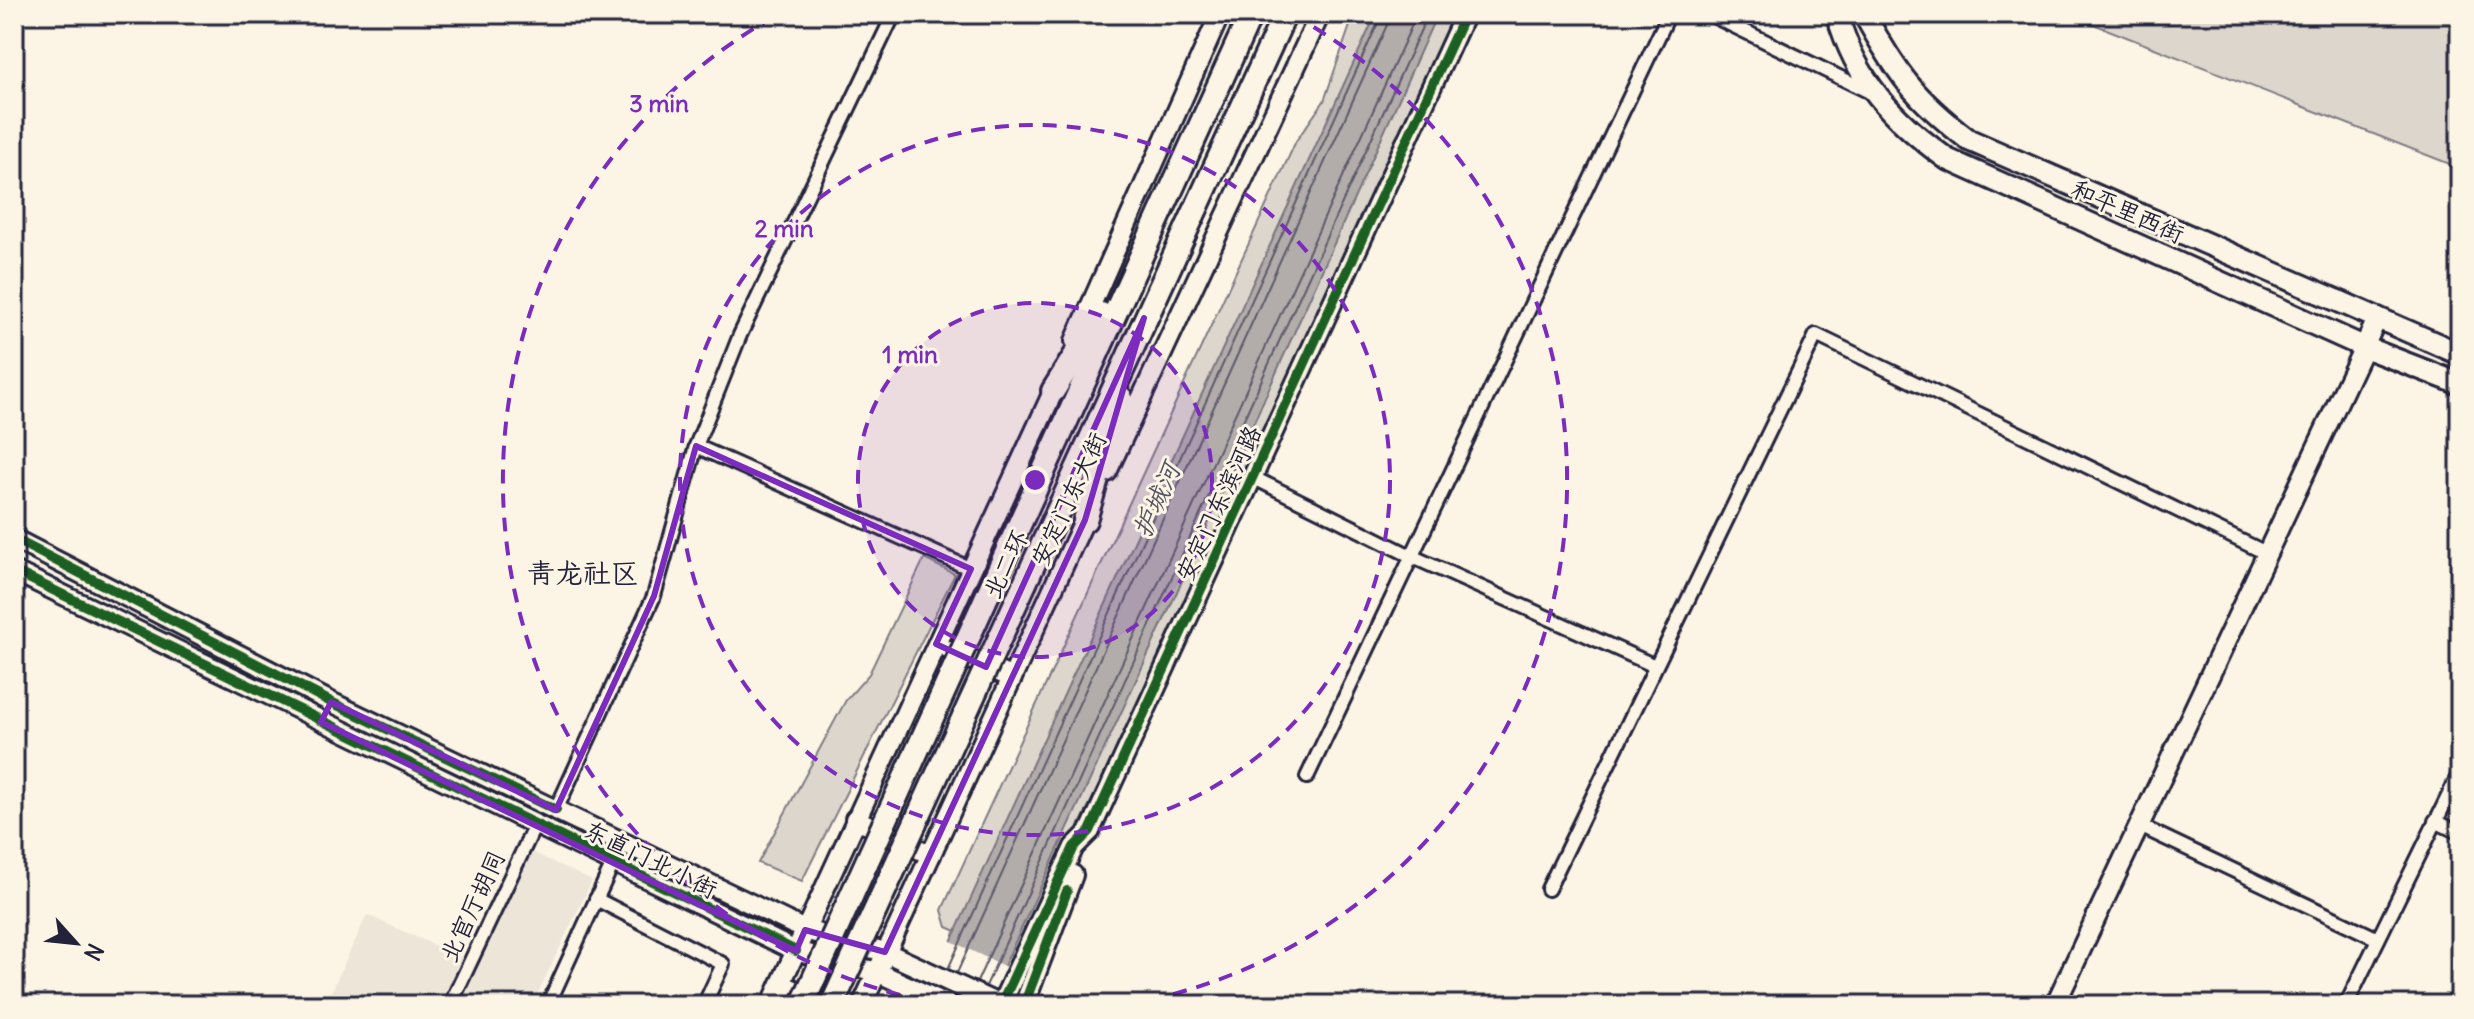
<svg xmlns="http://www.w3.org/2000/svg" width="2474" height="1019" font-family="Delius,'LXGW WenKai TC',sans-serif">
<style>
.built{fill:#ece5d8}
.green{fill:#dcd6cc;stroke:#7f7c84;stroke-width:2}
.water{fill:#b2adab;stroke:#78757e;stroke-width:2}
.pier{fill:#fcf5e5}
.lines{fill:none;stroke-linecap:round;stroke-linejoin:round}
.shore{stroke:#5c5a68;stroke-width:2}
.street-casing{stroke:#22223b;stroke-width:18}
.secondary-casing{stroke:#22223b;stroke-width:24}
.primary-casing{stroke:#22223b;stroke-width:26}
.highway-casing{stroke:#22223b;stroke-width:28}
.street{stroke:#fcf5e5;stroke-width:12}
.secondary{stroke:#fcf5e5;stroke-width:18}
.primary{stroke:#fcf5e5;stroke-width:20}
.highway{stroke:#fcf5e5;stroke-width:22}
.highway-bridge-casing{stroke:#22223b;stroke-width:28;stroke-linecap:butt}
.highway-bridge{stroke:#fcf5e5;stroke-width:22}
.cycleway-casing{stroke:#fcf5e5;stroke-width:15}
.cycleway{stroke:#1b5e20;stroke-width:10}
.marked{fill:none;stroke:#7b2cbf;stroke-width:6;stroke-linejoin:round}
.ring{fill:none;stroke:#7b2cbf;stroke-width:4;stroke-dasharray:14 10}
.labels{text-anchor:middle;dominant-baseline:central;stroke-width:6;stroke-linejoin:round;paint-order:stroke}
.street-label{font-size:24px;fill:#22223b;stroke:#fcf5e5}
.water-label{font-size:26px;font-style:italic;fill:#545362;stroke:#fcf5e5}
.quarter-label{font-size:28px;fill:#22223b;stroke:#fcf5e5}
.centre{fill:#7b2cbf;stroke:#fcf5e5;stroke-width:4}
.ring-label{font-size:24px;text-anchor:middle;font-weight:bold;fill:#7b2cbf;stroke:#fcf5e5;stroke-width:6;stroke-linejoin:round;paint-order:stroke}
</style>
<rect width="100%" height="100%" fill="#fcf5e5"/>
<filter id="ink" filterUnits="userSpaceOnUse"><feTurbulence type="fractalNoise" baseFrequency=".0125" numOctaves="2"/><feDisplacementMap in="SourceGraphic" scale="16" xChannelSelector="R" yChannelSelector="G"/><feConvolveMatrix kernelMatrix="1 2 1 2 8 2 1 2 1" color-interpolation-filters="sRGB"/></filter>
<g filter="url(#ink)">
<!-- built -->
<path class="built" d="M530 851 592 881 532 1005H325L367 915 476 964Z"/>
<!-- green -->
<g class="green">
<path d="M1354 14H1454L1124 733 1016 957 947 927 942 910 1296 141 1324 101Z"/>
<path d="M2068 14H2460V168Z"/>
<path d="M924 559 955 574 802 881 758 863 846 700 869 674Z"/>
</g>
<!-- water -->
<path class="water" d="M1376 14H1437L1211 518 986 1005H922Z"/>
<!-- pier -->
<path class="pier" d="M949 940 1008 968 991 1005H918Z"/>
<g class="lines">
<!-- shore -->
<g class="shore">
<path d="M948 969 1382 14"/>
<path d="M957 973 1392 14"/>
<path d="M977 982 1417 14"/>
<path d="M986 986 1428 14"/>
</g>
<!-- street casing -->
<g class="street-casing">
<g id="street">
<path d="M1709 14 1872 93"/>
<path d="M696 446 971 569"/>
<path d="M1252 477 1411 556 1655 666"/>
<path d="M1307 777 1669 14"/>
<path d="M556 810 654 596 696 446 740 335 894 14"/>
<path d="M2435 821 2460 833"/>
<path d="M2140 826 2378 939"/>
<path d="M1548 889 1816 335 2268 554"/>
<path d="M596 899 723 964 704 1005"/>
<path d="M450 1005 535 825"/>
<path d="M548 1005 613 863"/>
<path d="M2346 1005 2460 772"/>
</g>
</g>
<!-- secondary casing -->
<g class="secondary-casing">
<g id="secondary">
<path d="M1075 341 1220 14"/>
<path d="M1107 472 1320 14"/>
<path d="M14 539 331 702 805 930 885 952 1000 1005"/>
<path d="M14 571 796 951 877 972 949 1005"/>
<path d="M950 650 1012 678"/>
<path d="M855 819 931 855"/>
<path d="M781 984 828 1005"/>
<path d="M771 1005 1059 379"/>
<path d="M862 1005 1089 510"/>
<path d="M1001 1005 1074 847 1090 831 1465 14"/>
<path d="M1024 1005 1073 875"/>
<path d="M2055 1005 2378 317"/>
</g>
</g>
<!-- primary casing -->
<g class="primary-casing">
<g id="primary">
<path d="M1837 14C1856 81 1892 119 1947 159L2364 347 2460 384"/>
<path d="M1864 14C1897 74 1914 98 1969 140L2460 354"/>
</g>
</g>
<!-- highway casing -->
<g class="highway-casing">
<g id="highway">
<path d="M1053 391 1101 314"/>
<path d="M1035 490 1251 14"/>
<path d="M1062 502 1285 14"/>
<path d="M1085 520 1121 398"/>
</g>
</g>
<!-- street -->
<use href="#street" class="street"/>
<!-- secondary -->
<use href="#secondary" class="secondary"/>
<!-- primary -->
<use href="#primary" class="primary"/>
<!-- highway -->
<use href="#highway" class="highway"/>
<!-- highway-bridge casing -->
<g class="highway-bridge-casing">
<g id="highway-bridge">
<path d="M802 1005 1035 490"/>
<path d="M832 1005 1062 502"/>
</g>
</g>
<!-- highway-bridge -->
<use href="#highway-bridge" class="highway-bridge"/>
<!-- cycleway casing -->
<g class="cycleway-casing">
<g id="cycleway">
<path d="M14 539 331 702 556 810"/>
<path d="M14 571 796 951"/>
<path d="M1001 1005 1074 847 1090 831 1465 14"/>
<path d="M1024 1005 1067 891"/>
</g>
</g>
<!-- cycleway -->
<use href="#cycleway" class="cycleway"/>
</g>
</g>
<!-- marked area -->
<path class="marked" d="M1144 318 1085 520 885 952 805 930 796 951 321 722 331 702 556 810 654 596 696 446 971 569 936 644 986 667Z"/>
<!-- distance rings -->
<circle cx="1035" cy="480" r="177" fill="#7b2cbf" fill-opacity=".12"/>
<g class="ring">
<circle cx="1035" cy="480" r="177"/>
<circle cx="1035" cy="480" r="355"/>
<path d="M947 1005A532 532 0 0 1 777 15M1293 15A532 532 0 0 1 1123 1005"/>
</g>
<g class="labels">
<!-- street labels -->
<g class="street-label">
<text transform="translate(2128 211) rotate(24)">和平里西街</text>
<text transform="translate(1068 499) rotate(-65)">安定门东大街</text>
<text transform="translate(1218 503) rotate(-65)">安定门东滨河路</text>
<text transform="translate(1005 564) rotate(-65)">北二环</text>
<text transform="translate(651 859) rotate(26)">东直门北小街</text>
<text transform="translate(472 906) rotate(-65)">北官厅胡同</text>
</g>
<!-- water labels -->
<g class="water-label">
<text transform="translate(1156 500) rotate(-66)">护城河</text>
</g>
<!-- quarter labels -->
<g class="quarter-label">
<text x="583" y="573">青龙社区</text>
</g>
</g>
<circle cx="1035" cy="480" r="12" class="centre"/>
<g class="ring-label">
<text x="659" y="112">3 min</text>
<text x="784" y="237">2 min</text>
<text x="910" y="363">1 min</text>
</g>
<!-- margin -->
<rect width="2474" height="1019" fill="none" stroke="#fcf5e5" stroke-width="48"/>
<rect x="24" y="24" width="2426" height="971" fill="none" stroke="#22223b" stroke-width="3" filter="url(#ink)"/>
<!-- north arrow -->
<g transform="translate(76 943) rotate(117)" stroke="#fcf5e5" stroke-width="6" paint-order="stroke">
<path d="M0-6L14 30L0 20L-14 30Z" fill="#22223b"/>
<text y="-12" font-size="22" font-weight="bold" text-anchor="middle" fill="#22223b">N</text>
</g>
</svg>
